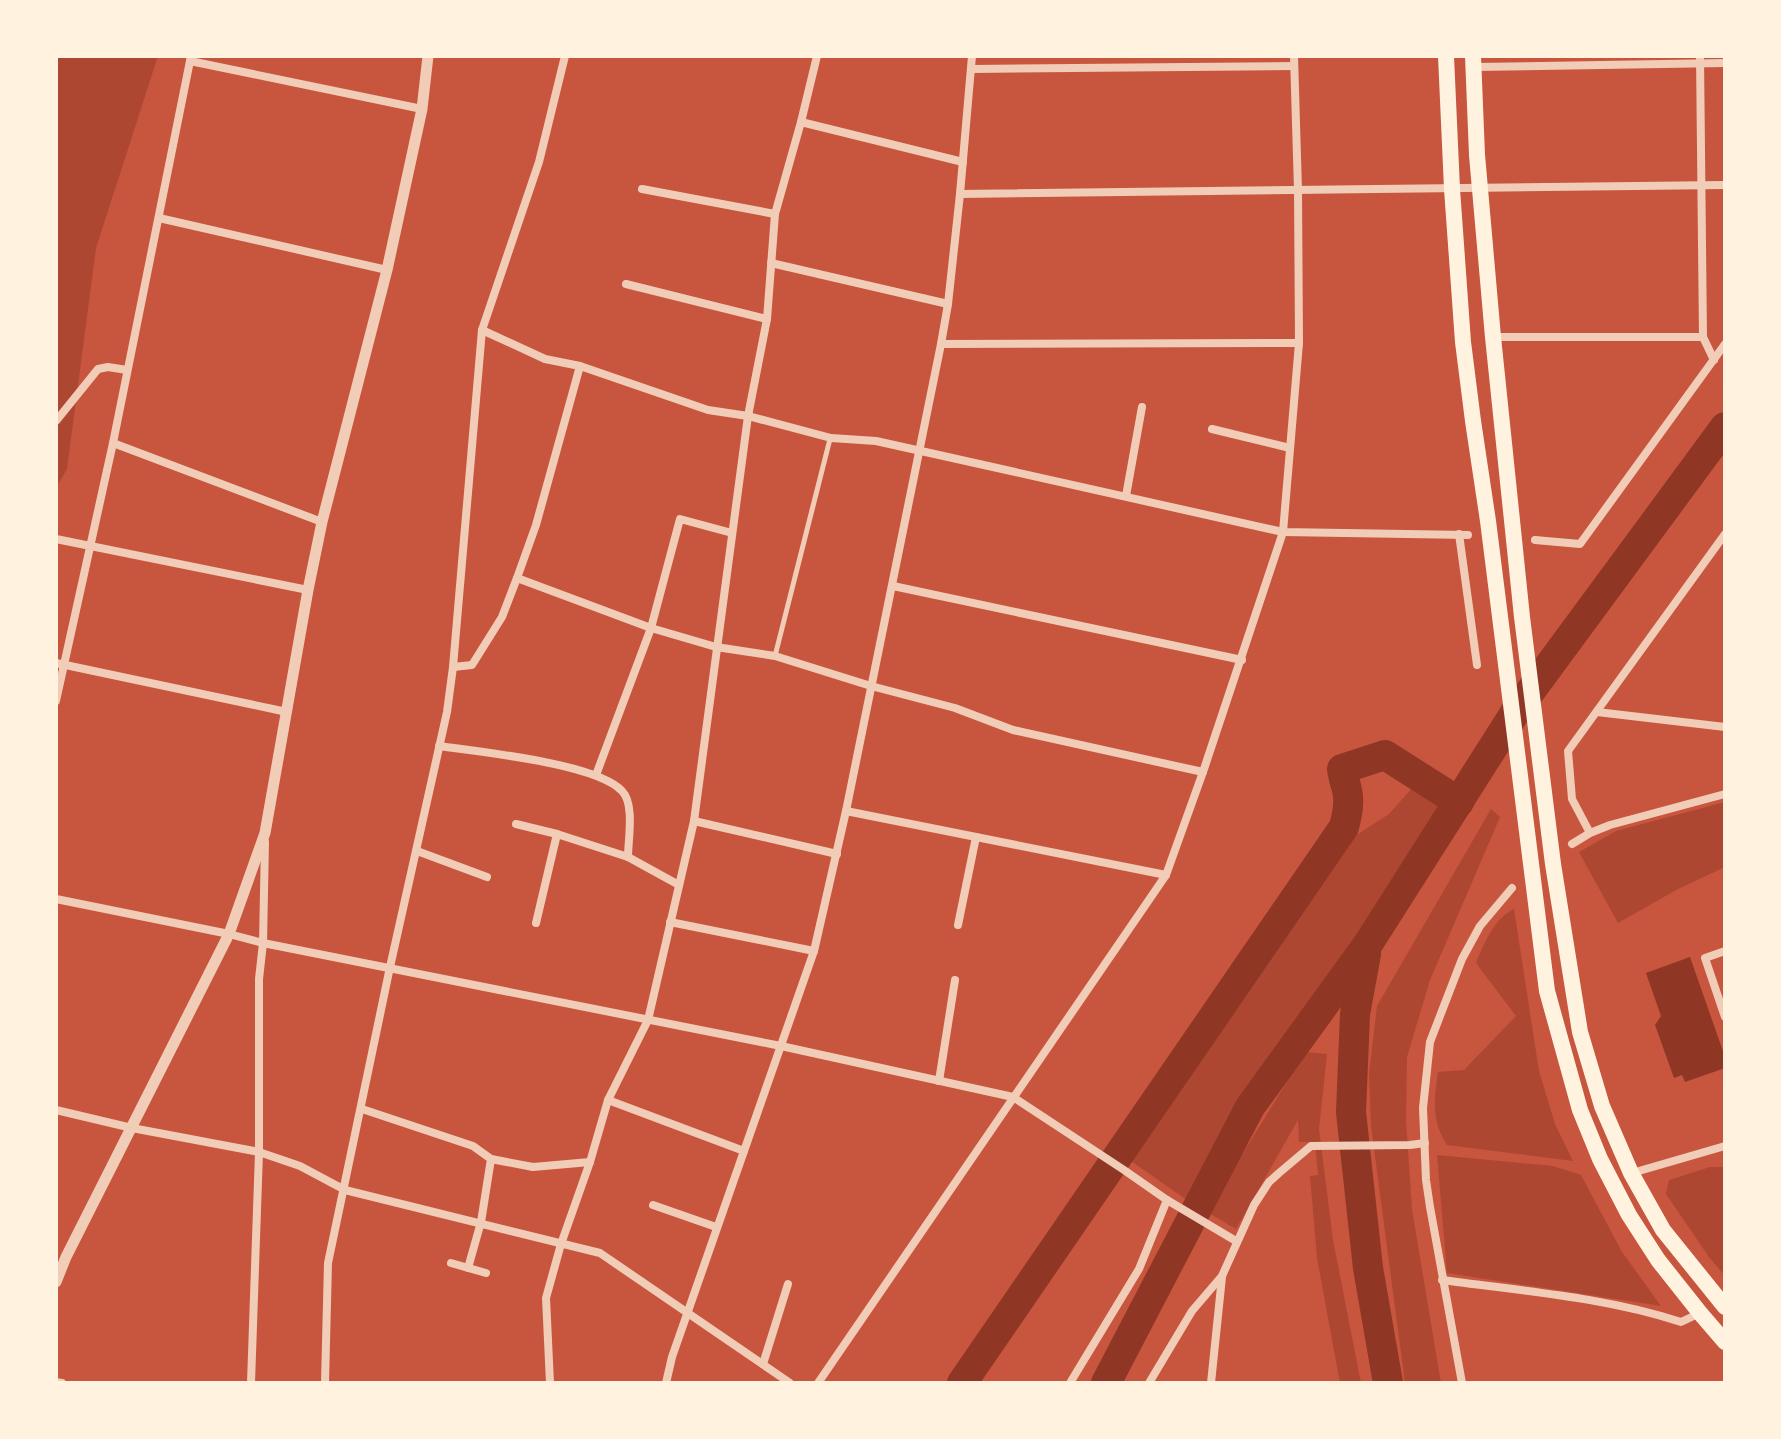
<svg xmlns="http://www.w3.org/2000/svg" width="1781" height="1439" font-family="'Public Sans',sans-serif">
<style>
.green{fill:#ae4732}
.water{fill:#8f3625}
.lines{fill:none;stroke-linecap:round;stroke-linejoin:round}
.river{stroke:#8f3625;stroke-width:30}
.service{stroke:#f1ccb7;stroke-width:5}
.minor{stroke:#f1ccb7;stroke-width:8}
.tertiary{stroke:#f1ccb7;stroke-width:11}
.trunk{stroke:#fff3e0;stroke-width:16}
</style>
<rect width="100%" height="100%" fill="#c8553d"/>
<!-- green -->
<g class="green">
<path d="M56 56H158L96 248 67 469 56 488Z"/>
<path d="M1413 787 1439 804 1390 901 1293 1045 1194 1205 1131 1161 1344 843 1389 814Z"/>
<path d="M1725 802V867L1678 889 1618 923 1579 852 1616 831Z"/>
<path d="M1491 809 1500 817 1430 980 1407 1057 1406 1121 1412 1209 1441 1383H1405L1371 1126 1369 1074 1377 1006Z"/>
<path d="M1514 909 1539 1071 1555 1124 1573 1161 1447 1145C1431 1120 1434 1100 1438 1072L1464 1070 1516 1016 1476 963C1484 944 1494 918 1514 909Z"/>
<path d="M1305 1052 1327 1054 1319 1129 1333 1240 1361 1383H1340L1317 1258 1310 1176 1318 1175 1315 1142H1299L1298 1120 1236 1229 1207 1212Z"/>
<path d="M1437 1155 1553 1166 1581 1175 1622 1252 1661 1306 1447 1273Z"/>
<path d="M1710 1167H1725V1276L1709 1257 1666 1194 1669 1180Z"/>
</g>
<!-- water -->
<path class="water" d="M1690 957 1725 1057V1068L1685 1082 1682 1075 1674 1078 1655 1025 1661 1016 1646 973Z"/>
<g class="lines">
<!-- river -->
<g class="river">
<path d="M1366 954 1355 1014 1351 1112 1368 1268 1388 1383"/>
<path d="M962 1383 1344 827C1347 815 1350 803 1347 790 1345 782 1343 777 1342 769L1385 755 1459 802"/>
<path d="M1106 1383 1250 1107 1368 944 1518 708 1725 427"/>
</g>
<!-- service -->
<path class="service" d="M775 656 830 439"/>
<!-- minor -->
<g class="minor">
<path d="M190 61 422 109"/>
<path d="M1474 67 1725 63"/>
<path d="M971 69 1294 66"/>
<path d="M801 122 963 162"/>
<path d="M642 189 775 214"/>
<path d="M960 194 1725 185"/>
<path d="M159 218 387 270"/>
<path d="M771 263 948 304"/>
<path d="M626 284 767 319"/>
<path d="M482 330 545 359 580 366 708 410 748 416 831 438 876 441 921 451 1283 532 1468 535"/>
<path d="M1493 337H1703L1700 56"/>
<path d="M1703 337 1714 360"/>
<path d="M941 344 1299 343"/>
<path d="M56 421 98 369 108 367 127 370"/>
<path d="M1212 429 1290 448"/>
<path d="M113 443 322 522"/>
<path d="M1126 496 1142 407"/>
<path d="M1459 534 1477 665"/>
<path d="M56 539 308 590"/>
<path d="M1535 540 1580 544 1725 344"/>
<path d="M517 578 651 628 716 647 775 656 871 686 955 708 1013 730 1203 772"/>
<path d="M893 586 1242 660"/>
<path d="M56 663 287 712"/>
<path d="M453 667 472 665 502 617 517 578 536 525 580 366"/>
<path d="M56 701 113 443 191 56"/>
<path d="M1597 712 1725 727"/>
<path d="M439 746C479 752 596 763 622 791 635 804 628 840 628 857"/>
<path d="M596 775 651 628 680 519 732 533"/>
<path d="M846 811 1166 875"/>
<path d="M694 821 837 854"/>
<path d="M516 824 557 834"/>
<path d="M1590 833 1572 799 1568 751 1725 534"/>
<path d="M1572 844 1590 833 1610 825 1725 794"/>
<path d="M417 851 487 877"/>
<path d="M56 899 229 934 263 943 781 1046 1013 1097 1124 1170 1167 1200 1236 1241"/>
<path d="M670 922 814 951"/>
<path d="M536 923 557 834 628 857 679 885"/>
<path d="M958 925 976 837"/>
<path d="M1725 951 1705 958 1725 1017"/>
<path d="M939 1081 955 980"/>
<path d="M608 1100 744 1151"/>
<path d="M362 1109 473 1146 491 1159 481 1222 468 1268"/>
<path d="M56 1110 132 1128 259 1152 300 1166 345 1190 600 1253 790 1383"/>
<path d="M491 1159 533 1167 590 1162"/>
<path d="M1632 1173 1725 1146"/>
<path d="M653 1205 716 1227"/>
<path d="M451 1263 486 1273"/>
<path d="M1442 1280C1522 1291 1605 1297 1681 1322L1700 1313"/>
<path d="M763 1364 788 1284"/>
<path d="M56 1382 62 1383"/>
<path d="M251 1383 259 1152V979L263 943 265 842"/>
<path d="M325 1383 328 1263 390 967 447 712 453 667 482 330 539 162 565 56"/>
<path d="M550 1383 546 1298 561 1244 590 1162 608 1100 648 1020 694 821 748 416 767 319 775 214 801 122 817 56"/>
<path d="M666 1383 672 1357 814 951 846 811 941 344 948 304 960 194 972 56"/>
<path d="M818 1383 1166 875 1203 772 1283 532 1299 343 1298 190 1294 56"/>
<path d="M1070 1383 1139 1269 1167 1200"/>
<path d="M1149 1383 1192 1311 1222 1276 1254 1205 1269 1182 1279 1173 1311 1146 1410 1145 1425 1143"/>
<path d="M1211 1383 1222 1277"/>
<path d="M1462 1383 1430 1207 1426 1180 1423 1108 1430 1042 1462 959 1480 926 1512 888"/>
</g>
<!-- tertiary -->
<path class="tertiary" d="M56 1282 66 1257 229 934 265 833 308 590 322 522 387 270 422 109 428 56"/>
<!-- trunk -->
<g class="trunk">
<path d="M1446 56 1452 189 1463 342 1473 421 1488 521 1547 991 1580 1110 1600 1159 1629 1215 1658 1260 1700 1313 1725 1342"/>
<path d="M1473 56 1477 155 1493 337 1522 617 1553 864 1580 1032 1602 1106 1631 1173 1663 1230 1725 1307"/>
</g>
</g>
<!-- border -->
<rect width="1781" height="1439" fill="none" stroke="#fff3e0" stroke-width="116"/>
</svg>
